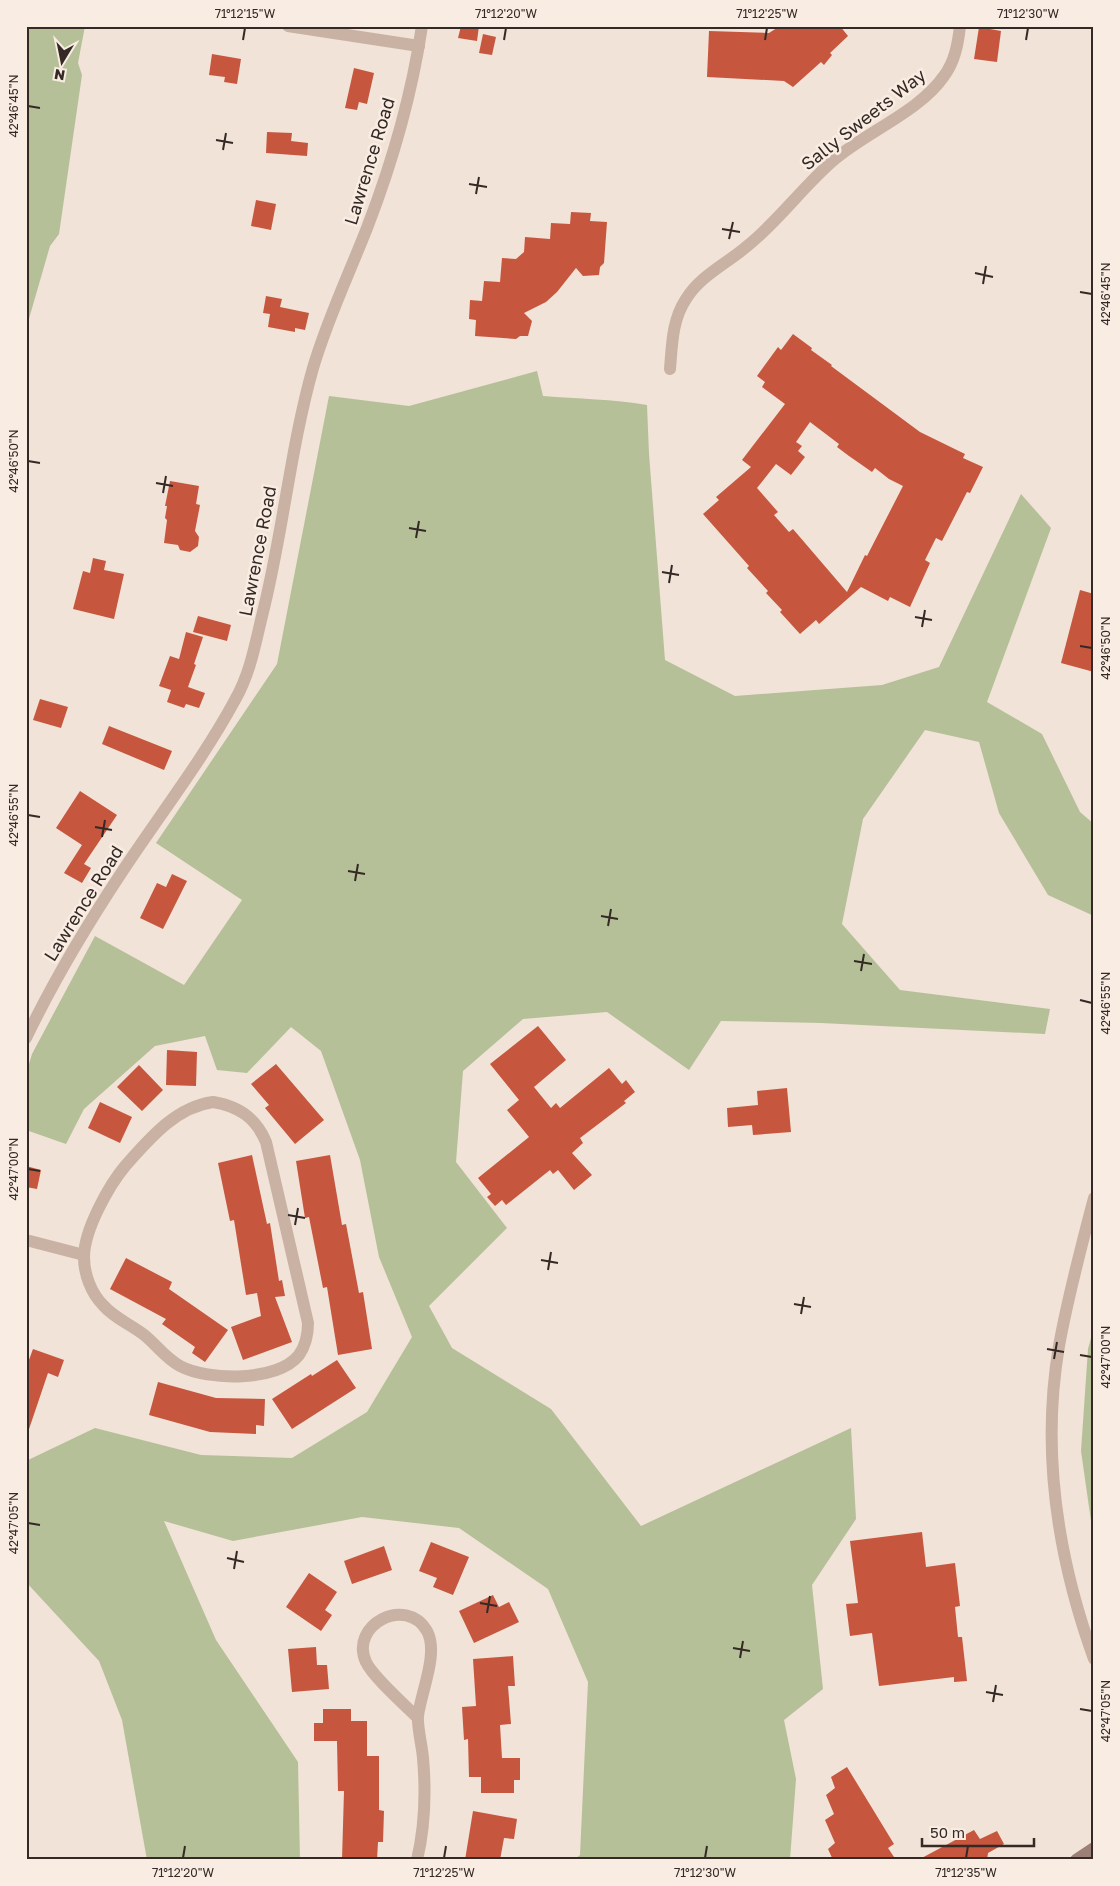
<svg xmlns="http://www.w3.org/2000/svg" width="1120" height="1886" font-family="'Golos Text',sans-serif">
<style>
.green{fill:#b5c098}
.building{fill:#c7563f;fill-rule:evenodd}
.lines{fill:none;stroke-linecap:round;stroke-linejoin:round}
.minor{stroke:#c9b2a4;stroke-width:12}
.tertiary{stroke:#c9b2a4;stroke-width:12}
.secondary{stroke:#9c8075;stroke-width:12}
.ticks{fill:none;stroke:#342925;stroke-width:2}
.labels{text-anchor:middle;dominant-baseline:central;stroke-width:5;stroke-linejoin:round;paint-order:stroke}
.street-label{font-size:18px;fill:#342925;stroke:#f9ede3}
.neatline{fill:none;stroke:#342925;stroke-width:2}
.ticks-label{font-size:12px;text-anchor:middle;fill:#342925}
</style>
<rect width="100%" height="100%" fill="#f1e3d7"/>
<!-- green -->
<g class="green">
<path d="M26 26H85L78 63 82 75 59 234 50 246 26 329Z"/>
<path d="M537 371 543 396C578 399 613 399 647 405L649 454 665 660 735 696 882 685 939 667 1021 494 1051 528 987 702 1042 734 1080 812 1094 824V916L1048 895 999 813 979 742 925 730 863 819 842 924 900 990 1050 1009 1045 1034 821 1023 721 1021 689 1070 607 1012 523 1019 463 1071 456 1162 507 1228 429 1306 452 1348 551 1409 641 1526 851 1428 856 1519 812 1585 823 1689 784 1720 796 1779 790 1860H574L580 1855 588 1682 548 1589 459 1528 362 1517 233 1541 164 1521 216 1640 298 1762 300 1860H147L122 1720 99 1661 26 1582V1461L95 1428 201 1455 292 1458 367 1412 412 1337 379 1257 360 1160 321 1051 291 1027 247 1073 217 1070 205 1036 155 1046 84 1109 66 1144 26 1130V1074L32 1054 95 936 184 985 242 900 156 843 277 664 329 396 409 406Z"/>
<path d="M1094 1327V1542L1081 1451 1088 1349Z"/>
</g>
<!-- building -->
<g class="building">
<path d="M461 26H479L477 41 458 38Z"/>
<path d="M780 26H840L848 36 830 53 832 55 824 65 821 62 793 87 784 81 707 77 709 31 769 33Z"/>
<path d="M979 27 1001 31 997 62 974 59Z"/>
<path d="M483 34 496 37 492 55 479 53Z"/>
<path d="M212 54 241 59 237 84 224 82 225 77 209 75Z"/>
<path d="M354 68 374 73 367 104 359 102 357 110 345 108Z"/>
<path d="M267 132 292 133 291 141 308 143 307 156 266 153Z"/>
<path d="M256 200 276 204 271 230 251 226Z"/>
<path d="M571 212 591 213 590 221 607 222 604 263 600 267 599 275 583 276 576 268 557 292 546 302 524 313 532 321 528 336H520L516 339 475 336 476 320 469 319 470 300 482 301 484 281 500 282 502 258 516 259 524 252 525 237 550 239 551 223 570 224Z"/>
<path d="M266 296 282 299 280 307 309 313 305 330 295 328V332L268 327 270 314 263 313Z"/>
<path d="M793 334 812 348 811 350 832 365 831 366 920 432 965 454 963 458 983 467 970 493 967 492 942 541 936 538 925 560 930 563 910 607 890 597 888 601 861 587 819 624 816 620 800 634 780 612 782 610 766 593 768 591 747 568 749 566 703 514 719 500 716 497 751 467 742 460 785 404 762 387 765 382 757 376 778 347 781 350ZM810 422 839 444 837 447 849 456 872 472 875 468 889 479 903 486 867 556 865 555 847 592 793 529 789 532 774 515 778 512 757 488 776 464 791 475 805 457 798 451 802 446 796 442Z"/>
<path d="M170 481 199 486 196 504 200 505 195 531 199 537 198 546 190 552 180 550 178 545 164 543 167 520 165 518 167 506H165Z"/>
<path d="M93 558 106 561 104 570 124 574 114 619 73 609 83 571 90 573Z"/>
<path d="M1080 590 1094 594V672L1061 663Z"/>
<path d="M198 616 231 625 227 641 193 632Z"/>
<path d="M186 632 203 637 194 664 196 665 188 687 205 693 199 708 186 704 184 708 167 702 171 690 159 686 170 656 179 659Z"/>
<path d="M40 699 68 707 61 728 33 720Z"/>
<path d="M109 726 172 751 164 770 102 744Z"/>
<path d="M80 791 117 815 84 864 91 868 82 883 64 873 82 845 56 828Z"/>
<path d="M172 874 187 881 163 929 140 918 157 883 166 887Z"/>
<path d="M538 1026 566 1060 534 1087 551 1108 556 1103 560 1108 609 1068 622 1084 626 1080 635 1092 624 1101 626 1103 580 1138 583 1143 572 1153 592 1175 574 1190 558 1170 553 1174 550 1170 506 1205 502 1200 495 1206 487 1197 491 1194 478 1178 529 1137 507 1110 519 1100 490 1064Z"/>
<path d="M167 1050 197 1052 196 1086 166 1085Z"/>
<path d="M276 1064 324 1120 295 1144 265 1108 269 1105 251 1084Z"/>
<path d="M139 1065 163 1090 142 1111 117 1087Z"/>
<path d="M787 1088 791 1132 753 1135 752 1125 728 1127 727 1108 758 1105 757 1091Z"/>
<path d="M100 1102 132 1117 120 1143 88 1128Z"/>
<path d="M252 1155 267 1224 270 1223 279 1281 282 1280 285 1296 275 1297 292 1342 243 1360 231 1327 261 1316 257 1293 246 1295 234 1220 230 1221 218 1163Z"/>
<path d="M330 1155 342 1225 346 1224 359 1293 363 1292 372 1349 338 1355 327 1287 323 1288 309 1217 305 1218 296 1161Z"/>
<path d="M26 1166 41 1170 37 1189 26 1187Z"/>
<path d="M126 1258 172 1282 169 1289 228 1330 205 1362 192 1353 195 1347 162 1324 166 1319 110 1289Z"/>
<path d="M33 1349 64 1360 58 1377 48 1373 28 1432H26V1368Z"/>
<path d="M337 1360 356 1388 292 1429 272 1399 311 1374 312 1376Z"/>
<path d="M158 1382 216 1398 265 1399 264 1426 256 1425V1434L210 1432 149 1415Z"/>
<path d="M922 1532 926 1567 955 1563 960 1606 955 1607 958 1637H962L967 1681 954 1682V1677L879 1686 872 1633 850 1636 846 1604 858 1603 850 1541Z"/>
<path d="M431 1542 469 1557 453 1595 433 1587 437 1578 419 1571Z"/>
<path d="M384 1546 392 1570 352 1584 344 1561Z"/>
<path d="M309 1573 337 1592 325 1610 332 1615 321 1631 286 1607Z"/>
<path d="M493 1595 499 1607 509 1602 519 1622 474 1643 459 1611Z"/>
<path d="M316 1647 317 1665H327L329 1689 292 1692 288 1649Z"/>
<path d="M513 1656 515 1686H508L511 1724 500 1725 502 1758H520V1780H514V1793H481V1777H469L468 1739 464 1740 462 1707 476 1706 473 1659Z"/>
<path d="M323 1709H351V1721H367V1756H379V1810L384 1811 383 1842H378L377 1860H342L344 1791H338L337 1741H314V1723H323Z"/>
<path d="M847 1767 894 1844 888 1848 896 1860H833L828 1849 835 1843 825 1820 834 1814 826 1795 835 1788 831 1777Z"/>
<path d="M473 1811 517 1819 514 1839 504 1838 500 1860H465Z"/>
<path d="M974 1830 980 1839 997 1831 1004 1844 988 1853 987 1860H918Z"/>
</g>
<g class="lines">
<!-- minor -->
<g class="minor">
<path d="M288 26 419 46"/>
<path d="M670 369C672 345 672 320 686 299 700 276 726 264 746 247 779 221 803 186 835 159 868 131 920 111 944 76 955 61 958 44 960 26"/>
<path d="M213 1102C239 1106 256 1118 266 1142L308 1323C308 1335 306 1345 299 1355 278 1382 208 1381 180 1366 165 1358 156 1344 143 1334 130 1324 114 1318 103 1305 91 1293 84 1274 84 1257 84 1230 109 1185 126 1165 150 1138 176 1107 213 1102Z"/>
<path d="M26 1240 84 1255"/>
<path d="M417 1860C425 1826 426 1792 423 1758 422 1746 417 1726 418 1716 421 1692 439 1653 427 1631 406 1595 349 1625 366 1662 373 1677 405 1705 418 1718"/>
</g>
<!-- tertiary -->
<g class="tertiary">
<path d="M26 1038C53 982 85 928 120 875 158 817 202 761 235 700 250 674 255 645 262 616 283 534 290 449 313 368 327 320 349 274 367 228 391 166 412 93 422 26"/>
<path d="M1094 1198C1081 1247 1068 1296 1059 1346 1041 1451 1058 1559 1094 1659"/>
</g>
<!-- secondary -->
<path class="secondary" d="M1076 1860 1094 1848"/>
</g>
<!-- ticks -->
<path class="ticks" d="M243 40 245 28M504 40 506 28M765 40 767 28M1026 40 1028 28M28 106 40 108M216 140 233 143M223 150 226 133M469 184 487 187M476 194 479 177M722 229 740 232M729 239 733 222M975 273 993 277M983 284 986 266M1080 292 1092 294M28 461 40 463M156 483 173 486M163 493 166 476M409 528 426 531M416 538 419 521M662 572 679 575M669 583 672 565M915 617 932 620M922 627 925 610M1080 646 1092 648M28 815 40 817M95 827 112 830M102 837 105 820M348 871 365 874M355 881 358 864M601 916 618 919M608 926 611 909M854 961 872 964M861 971 864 954M1080 1000 1092 1003M28 1169 40 1171M288 1215 305 1218M295 1225 298 1208M541 1260 558 1263M548 1270 551 1252M794 1304 811 1307M801 1314 804 1297M1047 1349 1064 1352M1080 1355 1092 1357M1054 1359 1057 1342M28 1523 40 1525M227 1558 244 1562M234 1569 237 1551M480 1603 497 1606M487 1613 490 1596M733 1648 750 1651M740 1658 743 1641M986 1692 1003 1695M993 1702 996 1685M1080 1709 1092 1711M183 1858 185 1846M444 1858 446 1846M705 1858 707 1846M966 1858 968 1846"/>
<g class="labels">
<!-- street labels -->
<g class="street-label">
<text transform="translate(863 119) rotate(-38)">Sally Sweets Way</text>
<text transform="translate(369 161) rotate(-73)">Lawrence Road</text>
<text transform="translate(257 551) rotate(-79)">Lawrence Road</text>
<text transform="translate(83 903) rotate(-58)">Lawrence Road</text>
</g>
</g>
<!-- border -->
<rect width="1120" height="1886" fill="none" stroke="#f9ede3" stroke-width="55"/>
<!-- north arrow -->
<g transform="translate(62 62) rotate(190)" stroke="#f9ede3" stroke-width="4" paint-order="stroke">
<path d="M0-4L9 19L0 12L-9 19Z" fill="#342925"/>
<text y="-8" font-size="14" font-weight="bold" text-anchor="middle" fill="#342925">N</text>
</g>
<!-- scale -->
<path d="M922 1838v8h112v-8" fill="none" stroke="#342925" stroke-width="2.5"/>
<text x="930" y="1838" font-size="15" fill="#342925" stroke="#f9ede3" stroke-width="4" paint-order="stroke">50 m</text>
<rect x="28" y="28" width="1064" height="1830" class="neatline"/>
<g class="ticks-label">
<text x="245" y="18">71°12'15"W</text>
<text x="506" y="18">71°12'20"W</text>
<text x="767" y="18">71°12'25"W</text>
<text x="1028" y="18">71°12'30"W</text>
<text transform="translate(14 106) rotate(-90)" y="4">42°46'45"N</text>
<text transform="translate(1106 294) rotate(-90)" y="4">42°46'45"N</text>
<text transform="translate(14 461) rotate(-90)" y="4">42°46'50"N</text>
<text transform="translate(1106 648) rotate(-90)" y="4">42°46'50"N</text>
<text transform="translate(14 815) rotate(-90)" y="4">42°46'55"N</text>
<text transform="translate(1106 1003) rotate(-90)" y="4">42°46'55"N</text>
<text transform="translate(14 1169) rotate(-90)" y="4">42°47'00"N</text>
<text transform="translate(1106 1357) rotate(-90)" y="4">42°47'00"N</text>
<text transform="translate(14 1523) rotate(-90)" y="4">42°47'05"N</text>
<text transform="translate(1106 1711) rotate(-90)" y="4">42°47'05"N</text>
<text x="183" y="1877">71°12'20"W</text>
<text x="444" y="1877">71°12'25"W</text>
<text x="705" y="1877">71°12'30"W</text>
<text x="966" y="1877">71°12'35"W</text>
</g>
</svg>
